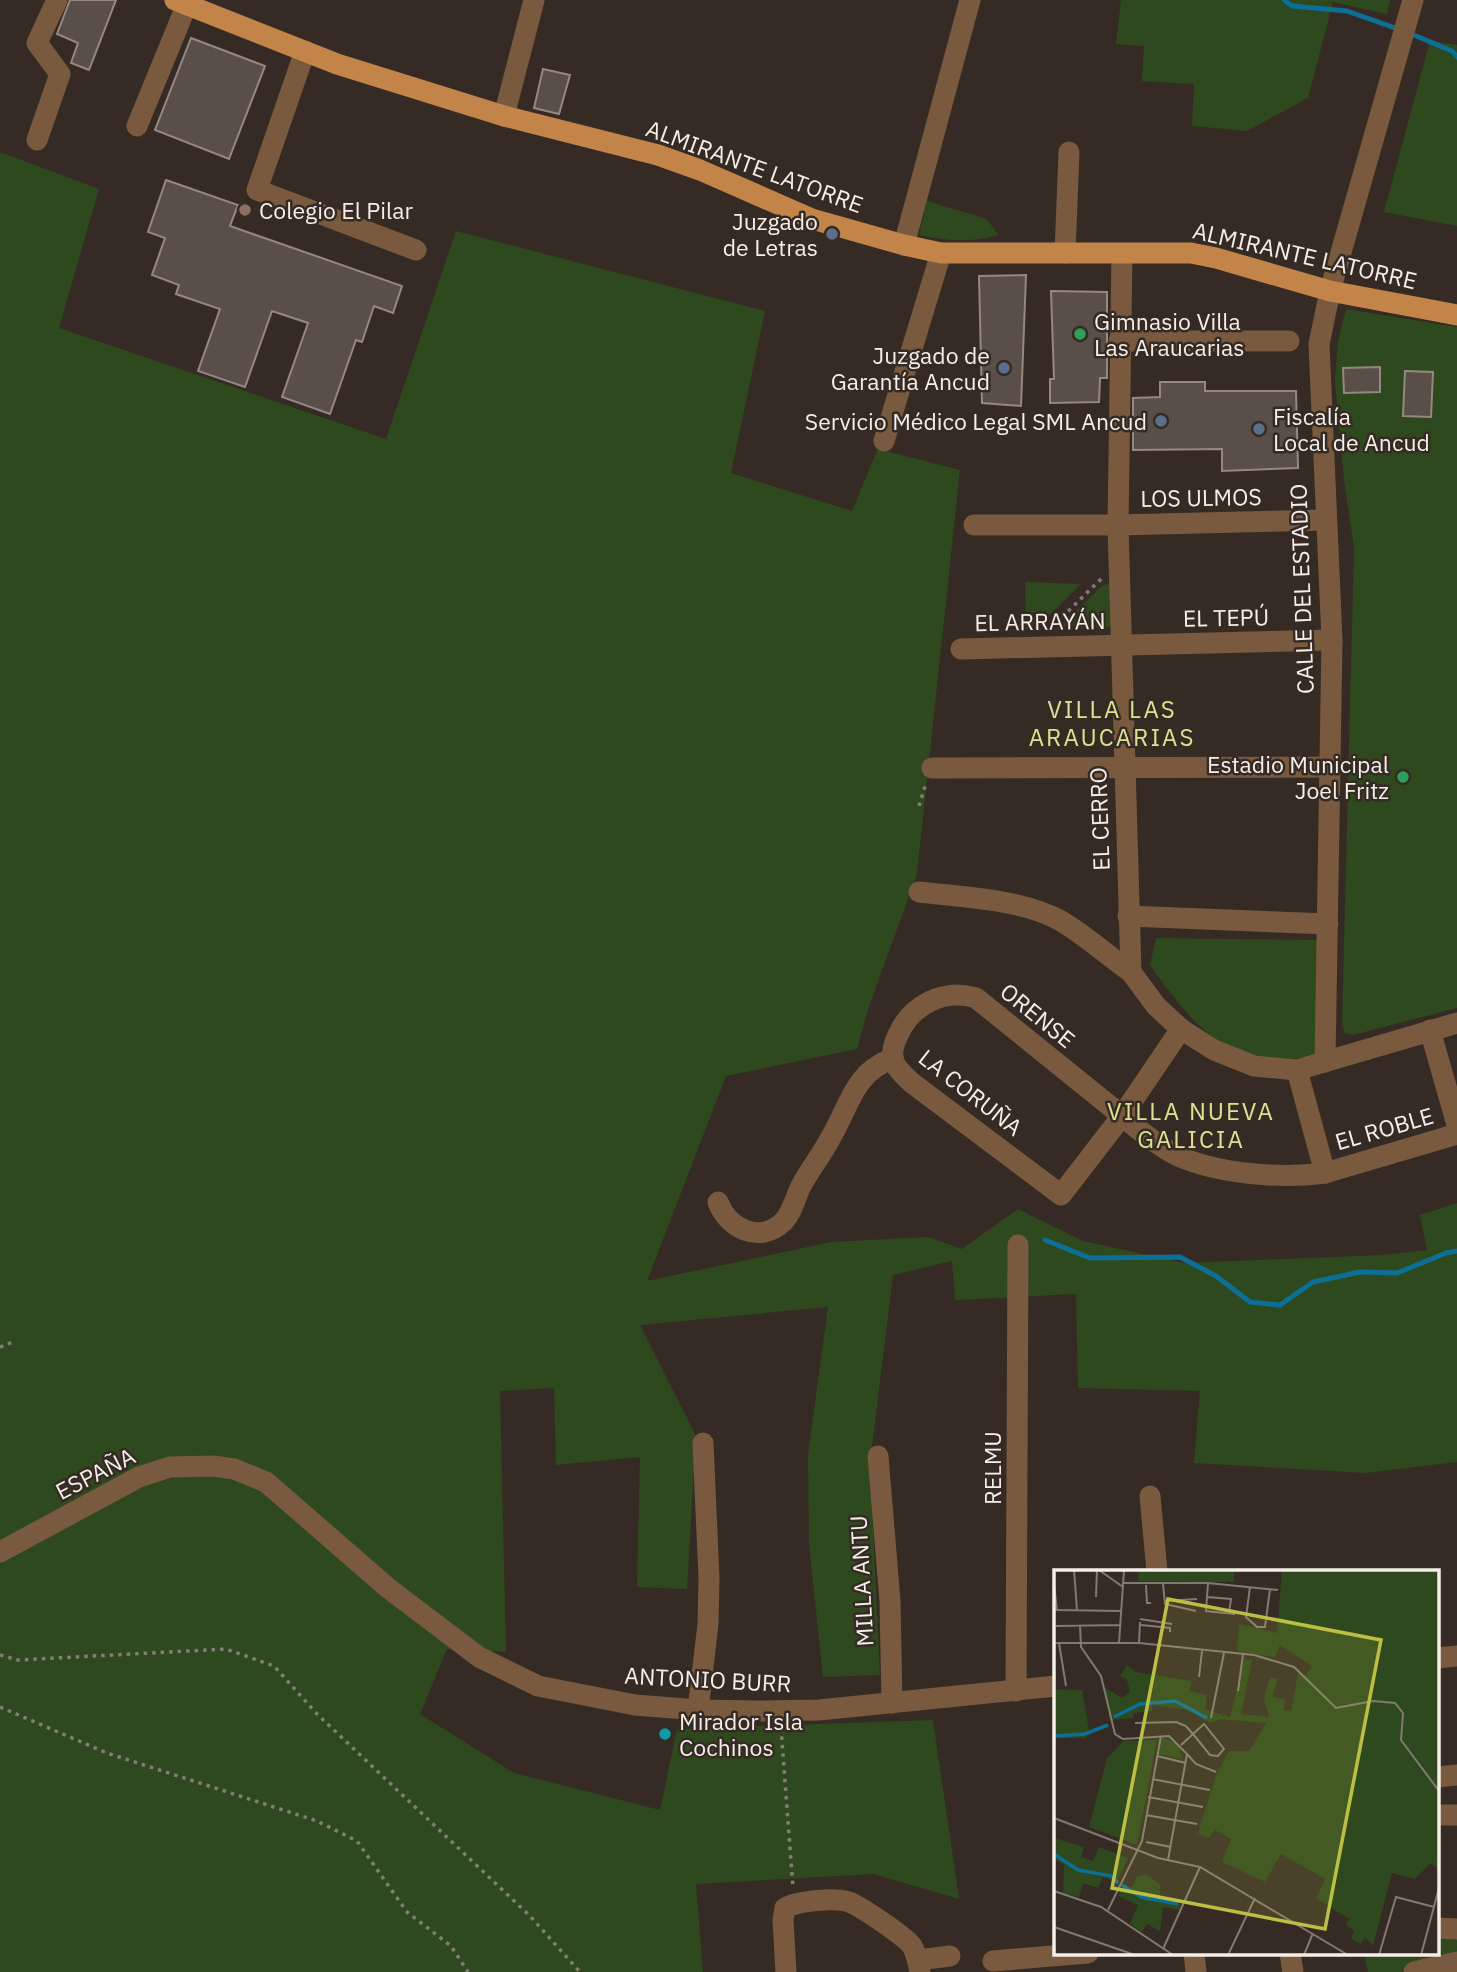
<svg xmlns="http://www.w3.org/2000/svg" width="1457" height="1972" font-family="'IBM Plex Sans',sans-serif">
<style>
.green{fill:#2e491d}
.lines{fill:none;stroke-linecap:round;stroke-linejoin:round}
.stream{stroke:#0c6f97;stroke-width:5}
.building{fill:#5a4f48;stroke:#958880;stroke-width:2}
.path{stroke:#847c76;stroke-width:3.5;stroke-dasharray:3.5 5;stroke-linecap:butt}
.minor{stroke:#795a3e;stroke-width:21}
.major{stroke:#c38449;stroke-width:21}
.education-dot{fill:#8d6e63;stroke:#352b24;stroke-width:2.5}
.service-dot{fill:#5c6f8a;stroke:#352b24;stroke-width:2.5}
.leisure-dot{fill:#2e9e5b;stroke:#352b24;stroke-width:2.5}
.culture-dot{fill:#0f9aa8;stroke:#352b24;stroke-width:2.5}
.labels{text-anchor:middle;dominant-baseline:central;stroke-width:5;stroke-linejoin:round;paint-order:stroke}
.street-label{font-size:23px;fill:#f5eee9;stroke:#352b24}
.poi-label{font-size:23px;fill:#f5eee9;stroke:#352b24;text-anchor:start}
.neighbourhood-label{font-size:24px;letter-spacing:2px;fill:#dce193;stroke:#352b24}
.inset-river{fill:none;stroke:#0c6f97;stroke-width:3.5}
.inset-road{fill:none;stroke:#827973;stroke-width:2}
.view{fill:#bbc045;fill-opacity:0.15;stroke:#bbc045;stroke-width:3.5}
.inset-edge{fill:none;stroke:#f5eee9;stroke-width:3.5}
</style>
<rect width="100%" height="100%" fill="#352b24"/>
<!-- green -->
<g class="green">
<path d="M1121 0H1390L1387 14 1333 2 1308 98 1247 131 1192 126 1194 84 1142 81 1144 46 1116 44Z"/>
<path d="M1430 41 1457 45V226L1384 212Z"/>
<path d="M0 152 99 189 59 328 386 439 456 231 765 311 731 473 852 511 878 449 960 470 917 874 868 1009 857 1049 726 1076 647 1281 831 1242 928 1237 962 1249 1018 1209 1083 1241 1184 1263 1383 1255 1427 1250 1420 1215 1457 1203V1462L1366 1473 1194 1463 1200 1391 1078 1388 1076 1294 955 1300 952 1261 893 1275 870 1463 880 1675 823 1677 809 1544 808 1454 828 1307 640 1325 696 1436 687 1589 637 1587 640 1457 556 1465 554 1388 500 1391 506 1652 447 1649 420 1714 514 1773 660 1810 677 1729 933 1720 959 1899 873 1874 696 1884 703 1972H0Z"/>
<path d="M927 201 987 219 998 235C971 243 946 241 919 235Z"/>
<path d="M1346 309 1457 327V1008L1353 1035 1345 1033 1342 1025 1354 547 1344 480 1335 380 1338 341Z"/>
<path d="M1025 582 1081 584 1035 629H1026Z"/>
<path d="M1116 583 1114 625 1106 628 1057 629 1103 585Z"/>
<path d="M1156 938 1318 940V1055C1232 1073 1196 1030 1150 965Z"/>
<path d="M1438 1933 1457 1934V1959L1400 1972H1368L1364 1953H1438Z"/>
</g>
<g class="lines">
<!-- stream -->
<g class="stream">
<path d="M1284 0 1292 6 1347 11 1398 29"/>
<path d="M1409 33 1452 51 1457 57"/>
<path d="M1045 1240 1090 1258 1180 1257 1216 1276 1250 1302 1280 1305 1313 1282 1360 1272 1397 1273 1446 1253 1457 1251"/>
</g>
</g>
<!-- building -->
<g class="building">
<path d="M70 0H116L89 70 71 63 78 43 57 34Z"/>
<path d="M191 38 265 66 229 159 155 130Z"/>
<path d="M543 69 570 75 559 114 534 108Z"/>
<path d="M166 180 238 205 230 226 402 286 393 313 374 306 362 342 356 340 330 414 282 397 308 323 272 311 245 387 198 371 220 309 176 294 179 285 152 275 165 238 148 232Z"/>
<path d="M1026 275 1021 406 982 403 979 276Z"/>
<path d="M1051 291 1107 292V378H1100L1099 402 1050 403V379H1054Z"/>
<path d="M1380 367V392L1344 393 1343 368Z"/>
<path d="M1405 371 1433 372 1431 417 1403 416Z"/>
<path d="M1160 382H1205V391H1296L1298 468 1222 471V449L1133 450V398L1160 397Z"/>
</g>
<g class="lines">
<!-- path -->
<g class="path">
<path d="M1050 629 1102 578"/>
<path d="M919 806 926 783"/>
<path d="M0 1347 13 1342"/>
<path d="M0 1655 18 1660 226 1649 274 1666 317 1714 530 1916 580 1972"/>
<path d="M0 1707 107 1753 317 1821 357 1841 407 1912 451 1946 468 1972"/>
<path d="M781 1728 793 1888"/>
</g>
<!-- minor -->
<g class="minor">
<path d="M305 51 257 190 416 250"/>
<path d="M504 116 534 0"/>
<path d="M137 126 187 4"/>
<path d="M37 140 60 74 37 43 57 0"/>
<path d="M904 245 970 0"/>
<path d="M1065 253 1069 152"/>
<path d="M1122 253 1118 525 1131 972 1156 1006 1181 1029 1214 1050 1254 1066 1297 1070 1457 1023"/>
<path d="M1119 341H1289"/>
<path d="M884 441 941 253"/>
<path d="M974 525H1118L1326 520"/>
<path d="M961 649 1332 640"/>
<path d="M932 768 1330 767"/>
<path d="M919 892C962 897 1022 899 1061 921 1085 935 1108 956 1131 972"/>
<path d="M1128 916 1328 924"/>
<path d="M1181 1029 1122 1116 1061 1195 912 1083C906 1077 897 1070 894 1062 891 1053 894 1043 898 1035 911 1005 944 988 976 998 1019 1033 1062 1067 1105 1102 1125 1118 1156 1146 1178 1156 1219 1174 1281 1179 1325 1173L1457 1134"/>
<path d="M1430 1030 1457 1125"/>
<path d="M1325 1062 1332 640 1319 344 1330 291 1413 0"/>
<path d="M1297 1070 1325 1173"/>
<path d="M718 1202C728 1229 760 1244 783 1222 792 1213 795 1199 800 1188 809 1170 822 1155 831 1137 842 1119 849 1096 862 1080 870 1069 881 1063 893 1058"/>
<path d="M878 1456 890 1601 892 1703"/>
<path d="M1150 1496 1157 1571"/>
<path d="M0 1552 139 1477 170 1467 213 1466 234 1469 266 1482 388 1588 446 1632 479 1657 538 1686 635 1705 698 1710 759 1711 819 1710 1056 1686"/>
<path d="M1438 1658 1457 1656"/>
<path d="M1016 1691 1018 1245"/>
<path d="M698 1710 708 1624 709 1578 703 1443"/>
<path d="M1438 1777 1457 1775"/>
<path d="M1438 1815H1457"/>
<path d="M1438 1928 1457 1929"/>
<path d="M1194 1953 1196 1972"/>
<path d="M1290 1953 1293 1972"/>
<path d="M918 1960 950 1956"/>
<path d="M993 1961 1088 1953"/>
<path d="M786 1972 783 1920 785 1908C797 1901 836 1897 849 1902 860 1906 906 1937 912 1946 917 1954 918 1963 920 1972"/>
<path d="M1414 1972 1457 1962"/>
</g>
<!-- major -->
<path class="major" d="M175 0 337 64 504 116 658 155 700 170 812 219 904 245 941 253H1191L1216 258 1330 291 1457 315"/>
</g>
<!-- markers -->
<circle class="education-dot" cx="245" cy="210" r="7"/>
<g class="service-dot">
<circle cx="832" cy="234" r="7"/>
<circle cx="1004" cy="368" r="7"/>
<circle cx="1161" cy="421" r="7"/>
<circle cx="1259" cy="429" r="7"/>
</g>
<g class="leisure-dot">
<circle cx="1080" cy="334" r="7"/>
<circle cx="1403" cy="777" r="7"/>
</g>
<circle class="culture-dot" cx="665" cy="1734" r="7"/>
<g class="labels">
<!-- street labels -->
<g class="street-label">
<text transform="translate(755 166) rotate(20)">ALMIRANTE LATORRE</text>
<text transform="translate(1305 255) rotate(13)">ALMIRANTE LATORRE</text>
<text transform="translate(1201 497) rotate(-1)">LOS ULMOS</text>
<text transform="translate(1301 589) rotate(-92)">CALLE DEL ESTADIO</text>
<text transform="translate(1226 617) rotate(-1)">EL TEPÚ</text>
<text transform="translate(1040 621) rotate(-1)">EL ARRAYÁN</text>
<text transform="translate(1099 819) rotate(-92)">EL CERRO</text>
<text transform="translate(1038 1015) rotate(39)">ORENSE</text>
<text transform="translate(971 1092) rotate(38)">LA CORUÑA</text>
<text transform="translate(1384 1128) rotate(-16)">EL ROBLE</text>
<text transform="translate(992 1468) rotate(-90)">RELMU</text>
<text transform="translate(95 1473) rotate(-27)">ESPAÑA</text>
<text transform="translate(861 1581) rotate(-93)">MILLA ANTU</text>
<text transform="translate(708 1679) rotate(3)">ANTONIO BURR</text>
</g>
<!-- poi labels -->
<g class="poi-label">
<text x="259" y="210">Colegio El Pilar</text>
<text x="818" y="221" text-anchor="end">Juzgado<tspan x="818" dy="26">de Letras</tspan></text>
<text x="1094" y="321">Gimnasio Villa<tspan x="1094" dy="26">Las Araucarias</tspan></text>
<text x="990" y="355" text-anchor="end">Juzgado de<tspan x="990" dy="26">Garantía Ancud</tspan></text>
<text x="1273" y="416">Fiscalía<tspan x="1273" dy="26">Local de Ancud</tspan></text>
<text x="1147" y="421" text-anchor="end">Servicio Médico Legal SML Ancud</text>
<text x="1389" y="764" text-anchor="end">Estadio Municipal<tspan x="1389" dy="26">Joel Fritz</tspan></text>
<text x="679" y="1721">Mirador Isla<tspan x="679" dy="26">Cochinos</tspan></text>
</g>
<!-- neighbourhood labels -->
<g class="neighbourhood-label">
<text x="1112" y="709">VILLA LAS<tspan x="1112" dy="28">ARAUCARIAS</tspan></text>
<text x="1191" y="1111">VILLA NUEVA<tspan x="1191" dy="28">GALICIA</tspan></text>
</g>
</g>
<!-- overview -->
<g transform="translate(1054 1570)">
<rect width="385" height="385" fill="#352b24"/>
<path d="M85 0H180V12L84 11ZM228 0H385V300L377 293 361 309 338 303 319 376 311 367 307 374 297 369 300 360 292 355 295 349 262 328 271 309 227 284 211 312 168 292 177 269 161 260 155 268 144 263 162 205 175 181H195L212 153 166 149 156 153 134 140 98 135V141L79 143V148L56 150 50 117 68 128 76 122 73 110 66 106 73 95 82 102 138 111 135 121 153 125 151 139 176 147 190 89 198 90 187 144 215 147 210 129 216 107 223 109 219 127 231 129 230 140 237 141 244 103 252 105 258 96 226 75 221 87 183 81 185 54 223 63ZM0 119 28 120 35 160 32 168H0ZM108 167 125 175 128 189 105 184ZM103 170 83 275 35 257 53 188 70 171ZM0 268 30 277 27 287 39 291 45 277 74 288 63 312 49 307 44 318 29 313 25 327 9 323 10 295 0 289ZM92 304 106 315V332L128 334 125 340 109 337 106 361 93 354 88 362 76 354 84 335 64 326 68 318 76 321 82 307Z" fill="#2e491d"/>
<path class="inset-river" d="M60 147 86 134 121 131 153 148M0 166 31 164 54 155M0 284 24 300 58 306 64 313M68 315 87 327 124 334"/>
<path class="inset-road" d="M20 0 23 40M45 0 69 17M70 13H154L224 20M154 13 152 41 181 44M0 14 3 40M109 14 111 34 142 41M92 15 93 33H97M196 17 192 47 203 57H211L216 19M42 27 43 0M153 27 177 29 175 43M110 31 143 29M0 40 68 41M86 49 118 54M26 55 27 77 47 106 61 164 69 169 115 166 133 184 114 290M87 55 116 58V62M2 56 67 55M0 73H85L200 85 240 97 282 138 319 131 341 133 349 143 347 170 385 221M5 73 12 116M65 73 70 0M85 73 86 52M145 107 148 81M184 121 189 84M157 148 170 83M81 153 122 152 132 156 139 164 156 185 164 186 170 179 150 154 139 164 127 175M133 184 142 194 162 202M103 186 132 193M98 209 156 220M94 227 149 237M92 245 143 254M0 248 104 288 146 297 294 385M92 272 117 277M0 321 47 337 119 385M54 340 88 271 107 166M0 357 81 385M109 379 146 297M174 385 201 328M250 385 259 363M325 385 342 327 380 337M367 385 385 318"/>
<path class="view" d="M114 29 327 70 271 359 58 318Z"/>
<rect width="385" height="385" class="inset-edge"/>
</g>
</svg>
